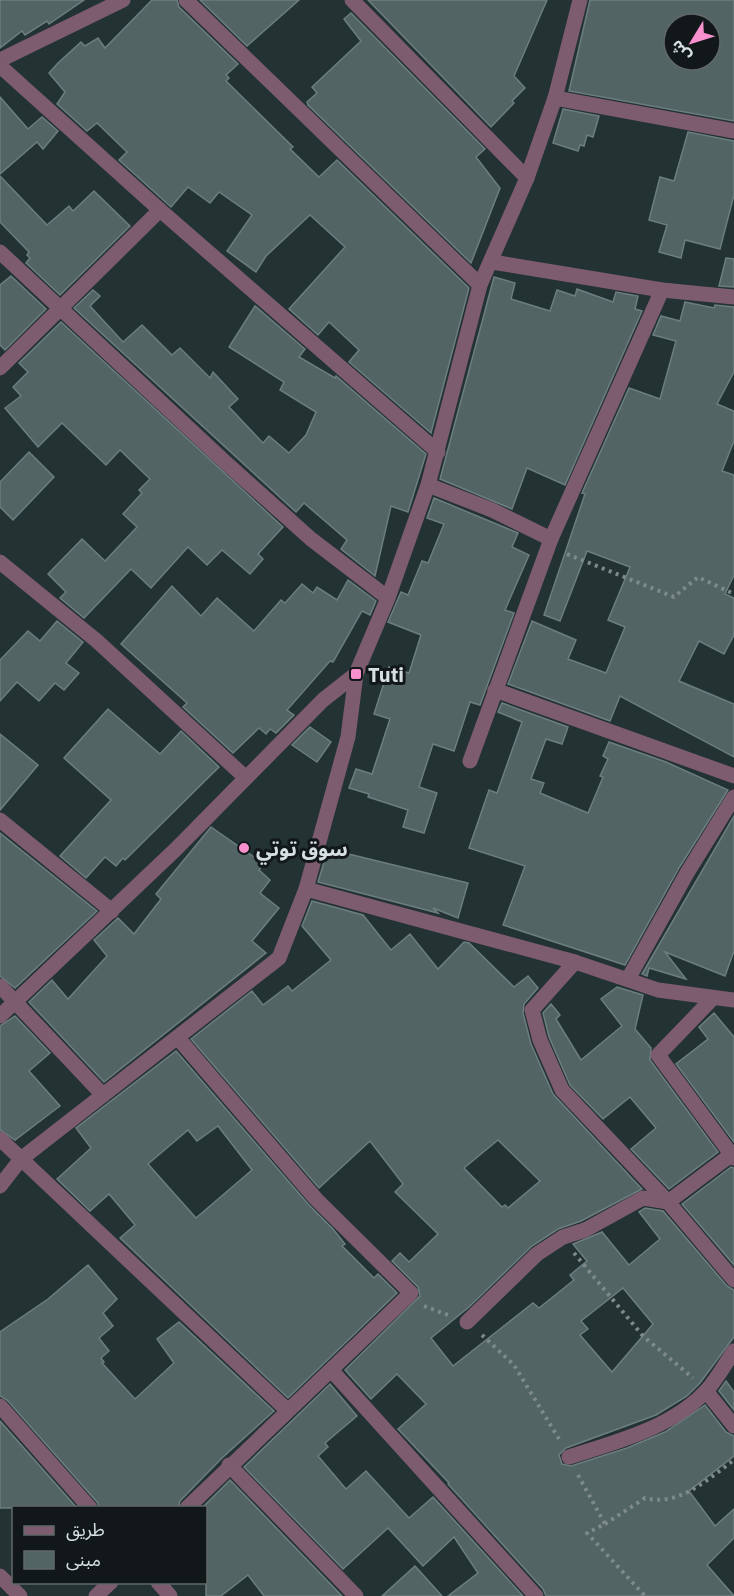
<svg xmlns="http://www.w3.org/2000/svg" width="734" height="1596" font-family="'IBM Plex Sans','Noto Sans Arabic',sans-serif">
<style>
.building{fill:#536465;stroke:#6d7e7f;stroke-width:1.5;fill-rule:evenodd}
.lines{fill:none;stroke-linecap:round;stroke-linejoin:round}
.path{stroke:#7e8a8b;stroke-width:4;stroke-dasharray:3 4.5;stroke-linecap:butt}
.minor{stroke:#7c5c6e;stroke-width:15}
.poi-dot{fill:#f790cd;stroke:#121819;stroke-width:2}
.labels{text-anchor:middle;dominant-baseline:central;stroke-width:6;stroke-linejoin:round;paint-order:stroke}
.poi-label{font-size:20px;font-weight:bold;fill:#d7e0e1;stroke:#121819;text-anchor:start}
</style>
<rect width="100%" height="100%" fill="#233233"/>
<!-- building -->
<g class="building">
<path d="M0 0H84L49 24 47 21 25 35 22 31 0 48Z"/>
<path d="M152 0H177L179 7 238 64 226 75 229 78 226 81 293 147 290 149 319 177 337 160 469 288 431 433 349 362 359 350 329 322 318 335 289 309 345 247 310 215 266 256 256 272 227 251 252 215 219 192 210 203 188 187 171 207 119 160 127 152 97 123 87 131 57 104 65 92 49 73 58 63 81 42 85 46 98 38 105 48Z"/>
<path d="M200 0H299L247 46Z"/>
<path d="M368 0H547L514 76 525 88 512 101 514 103 491 127Z"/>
<path d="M590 0H734V121L569 91ZM674 24H710V60H674Z"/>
<path d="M351 13 485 149 476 157 500 188 471 263 308 105 307 102 317 93 312 87 361 41 344 19Z"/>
<path d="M0 97 28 129 42 117 58 131 43 149 37 142 0 174Z"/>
<path d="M563 109 599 116 593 137 587 135 584 146 580 145 578 151 553 143Z"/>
<path d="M688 132 734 141V195L720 249 685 240 681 258 659 252 667 225 649 220 660 177 674 181Z"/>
<path d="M0 176 47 225 69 206 73 211 94 191 130 226 60 295 26 263 30 258 27 255 29 252 0 222Z"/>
<path d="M726 258 734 259V287L719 286Z"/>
<path d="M11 276 46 309 5 350 0 345V285Z"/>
<path d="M494 277 515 283 511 299 550 311 557 290 575 296 577 289 613 302 616 292 638 296 635 309 642 311 565 485 527 468 512 509 440 479Z"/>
<path d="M93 290 100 296 90 306 123 342 142 325 172 355 180 348 210 378 213 372 238 399 229 407 263 443 269 436 289 453 306 435 316 412 280 390 284 382 229 347 255 306 305 349 299 357 335 378 336 376 426 454 408 512 391 506 375 576 341 549 347 540 304 503 296 512 74 308Z"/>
<path d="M685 302 714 308 715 305 734 307V372L717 404 734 411V441L722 471 734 475V575L725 594 734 598V635L724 654 699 641 679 681 734 704V757L620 696 610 721 508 684 532 621 576 640 568 659 606 673 625 627 608 620 630 567 587 551 560 621 544 615 585 494 582 493 629 388 660 399 676 341 653 335 661 316 680 321Z"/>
<path d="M61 322 283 527 258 554 263 559 250 574 222 550 207 565 188 547 151 588 131 569 84 618 60 598 66 592 48 574 82 539 105 561 137 527 123 514 142 493 139 490 150 479 120 450 106 465 62 423 38 447 5 408 21 396 13 387 28 372 19 363Z"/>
<path d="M29 452 54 477 13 520 0 507V482Z"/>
<path d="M434 498 518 533 512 547 529 555 505 610 514 613 480 705 470 702 454 751 433 744 419 787 437 793 424 833 403 827 408 810 368 797 369 794 349 788 356 769 372 774 390 719 374 714 389 667 409 673 421 635 388 622 401 592 408 595 422 561 428 563 444 524 427 518Z"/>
<path d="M348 580 376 601 370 615 362 611 333 662 330 661 287 710 294 715 276 733 270 729 266 734 259 728 233 753 183 707 187 703 121 644 172 586 201 616 217 598 254 631 281 600 285 603 302 584 313 593 317 587 337 600Z"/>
<path d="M57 621 83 642 66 663 79 673 64 690 55 683 39 701 17 682 0 701V660L28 631 40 641Z"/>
<path d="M502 703 568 727 562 744 546 739 531 779 544 783 540 793 588 813 603 777 600 776 608 759 603 756 609 742 666 762 728 790 679 868 625 965 503 925 525 866 469 848 489 790 497 793 522 722 498 712Z"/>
<path d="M108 709 160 754 181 731 219 767 125 860 123 858 116 866 105 857 86 878 60 856 111 800 64 758Z"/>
<path d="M310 727 331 742 317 762 292 745Z"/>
<path d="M0 734 38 765 0 810Z"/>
<path d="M734 816V951L725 976 665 952 686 979 649 968 647 976 642 974Z"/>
<path d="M211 827 264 864 259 870 270 880 260 893 279 908 252 941 266 953 104 1082 29 1002 52 980 68 999 107 956 94 940 118 918 134 934 161 899 156 894Z"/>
<path d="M0 833 97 911 15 988 0 976Z"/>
<path d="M328 849 468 883 458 918 433 908 438 913 318 882Z"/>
<path d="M312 901 363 915 391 950 410 934 438 969 464 942 469 943 514 987 528 976 538 988 524 1004 523 1013 531 1044 553 1094 642 1189 581 1221 558 1229 532 1246 469 1307 431 1338 453 1366 533 1303 539 1308 574 1280 570 1275 587 1261 573 1244 602 1232 629 1265 660 1239 639 1212 645 1208 663 1211 727 1286 734 1290V1337L700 1383 687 1396 656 1415 566 1448 559 1455 562 1464 571 1466 627 1448 665 1432 705 1405 726 1432 734 1436V1456L689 1491 715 1526 734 1509V1538L707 1565 734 1596H546L543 1589 448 1484 449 1483 398 1429 426 1404 397 1374 371 1399 345 1370 420 1296 418 1287 392 1261 400 1253 409 1262 438 1234 395 1192 403 1184 370 1141 319 1188 191 1039 252 991 263 1005 288 986 292 991 331 960 302 926ZM498 1140 540 1181 508 1208 505 1205 502 1207 464 1168ZM623 1288 653 1324 612 1372 580 1335 588 1329 581 1321Z"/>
<path d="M617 987 643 995 635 1029 651 1048 650 1060 718 1152 669 1189 631 1149 656 1128 630 1097 603 1119 570 1085 549 1037 543 1013 551 1004 560 1015 556 1019 581 1060 622 1026 601 999Z"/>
<path d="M714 1013 734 1037V1142L676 1064 708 1039 699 1027Z"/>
<path d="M15 1016 50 1053 29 1071 60 1106 15 1140 0 1130V1026Z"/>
<path d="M176 1051 309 1205 333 1229 345 1244 342 1246 374 1278 378 1274 397 1293 288 1398 120 1238 135 1225 109 1194 90 1211 57 1179 91 1148 76 1128ZM218 1126 252 1170 196 1218 148 1164 188 1130 197 1141Z"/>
<path d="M731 1167 734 1168V1265L682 1204Z"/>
<path d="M88 1265 117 1299 103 1313 113 1326 99 1338 109 1351 101 1358 104 1362 102 1363 135 1399 174 1363 157 1339 179 1322 274 1411 222 1458 180 1501 178 1508H100L97 1502 7 1400 0 1396V1332L48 1299Z"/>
<path d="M726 1381 734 1392V1410L719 1391Z"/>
<path d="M330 1384 357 1416 325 1443 328 1447 318 1456 346 1489 366 1471 409 1518 433 1497 523 1596H448L478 1573 454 1537 423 1566 388 1528 343 1569 244 1467Z"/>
<path d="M0 1421 77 1508H0Z"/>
<path d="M230 1480 342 1596H264L248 1575 221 1596H206V1508H202Z"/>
<path d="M415 1566 442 1596H382Z"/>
</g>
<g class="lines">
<!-- path -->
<g class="path">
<path d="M567 554 674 597 698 577 734 594"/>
<path d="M574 1253 643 1336 693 1378"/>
<path d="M424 1306 448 1315"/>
<path d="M482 1335 514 1365 559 1439"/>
<path d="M578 1475 605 1524 587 1533 645 1596"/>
<path d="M605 1524 645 1498C679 1507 708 1479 734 1460"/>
</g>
<!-- minor -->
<g class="minor">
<path d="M186 0 480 285"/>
<path d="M352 0 527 178"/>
<path d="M0 60 123 0"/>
<path d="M0 66 160 210 438 452"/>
<path d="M555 98 734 131"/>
<path d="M0 252 225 462 311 539 388 598"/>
<path d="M492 262 662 290 734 297"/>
<path d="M0 368 160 210"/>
<path d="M428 485 492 510 551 539"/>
<path d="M0 562 97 641 246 778"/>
<path d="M495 690 734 776"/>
<path d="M470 761 551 539 662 290"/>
<path d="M0 820 112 911"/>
<path d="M306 889 575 962 658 990 734 1000"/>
<path d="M575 962 532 1010 540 1040 562 1090 668 1202 734 1280"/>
<path d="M628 979 687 873 734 797"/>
<path d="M0 986 103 1095"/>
<path d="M713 998 658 1055 734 1158"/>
<path d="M0 1016 176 849 323 700 356 674"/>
<path d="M178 1038 316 1199 411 1293 187 1508"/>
<path d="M0 1139 287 1410"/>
<path d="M0 1186 21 1159 279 958 306 889 348 737 356 674 388 598 428 485 480 285 527 178 555 98 580 0"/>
<path d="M467 1322 537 1254 563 1237 585 1230 643 1198 668 1202 732 1154"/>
<path d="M332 1371 536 1596"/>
<path d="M706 1391 734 1426"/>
<path d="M0 1406 90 1508"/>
<path d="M569 1457C616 1442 672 1428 707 1390 717 1379 725 1364 734 1351"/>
<path d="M229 1465 356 1596"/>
<path d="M0 1576 20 1596"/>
<path d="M158 1582 170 1596"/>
<path d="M96 1596 111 1582"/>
</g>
</g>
<!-- markers -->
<g class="poi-dot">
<rect x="350" y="668" width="12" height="12" rx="3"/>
<circle cx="244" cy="848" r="6"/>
</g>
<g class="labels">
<!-- poi labels -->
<g class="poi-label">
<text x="368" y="674">Tuti</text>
<text x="256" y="848">سوق توتي</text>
</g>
</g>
<!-- legend -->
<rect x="12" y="1506" width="195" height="78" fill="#121819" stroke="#616869" stroke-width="1.5"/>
<rect x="24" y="1526" width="30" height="9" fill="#7c5c6e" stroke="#616869" stroke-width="1.5"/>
<text x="66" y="1536" font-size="18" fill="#d7e0e1">طريق</text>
<rect x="24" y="1551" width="30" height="18" fill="#536465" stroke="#616869" stroke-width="1.5"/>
<text x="66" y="1566" font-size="18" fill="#d7e0e1">مبنى</text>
<!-- north arrow -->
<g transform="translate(692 42) rotate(232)"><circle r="28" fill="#121819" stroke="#616869" stroke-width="1.5"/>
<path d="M0-4.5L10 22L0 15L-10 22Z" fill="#f790cd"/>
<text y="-9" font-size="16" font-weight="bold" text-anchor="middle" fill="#d7e0e1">ش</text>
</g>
</svg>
